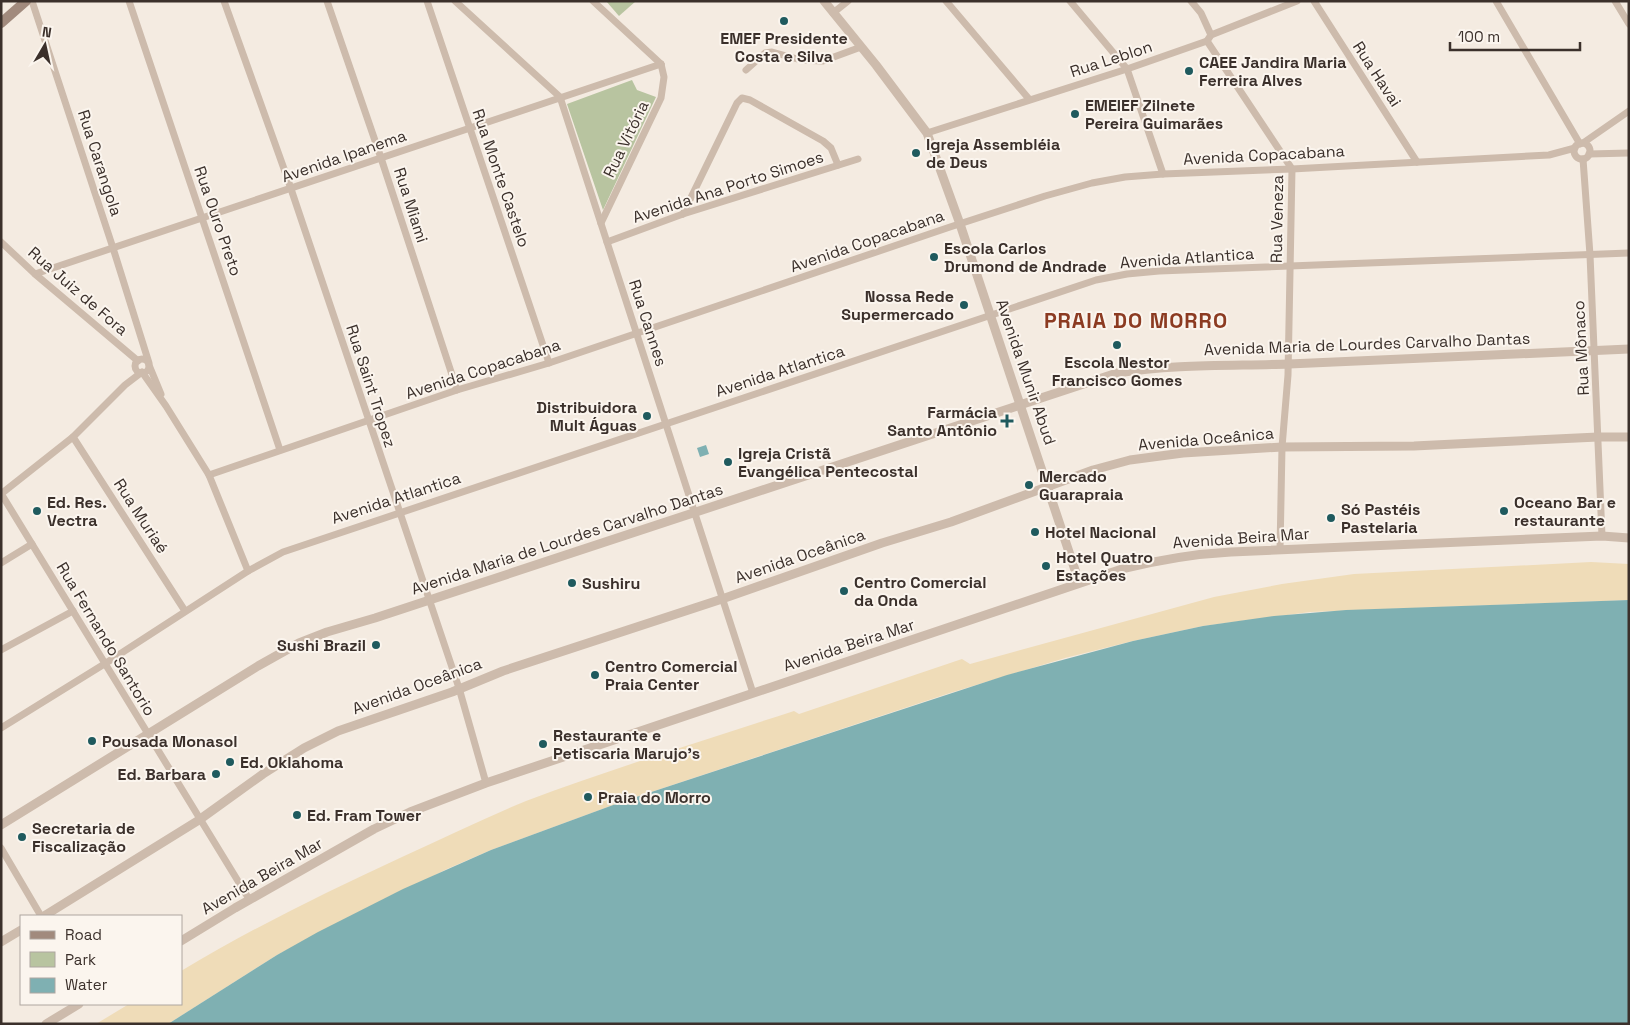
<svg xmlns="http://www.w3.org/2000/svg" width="1630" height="1025" font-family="'Space Grotesk',sans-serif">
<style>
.green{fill:#b8c4a0}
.sand{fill:#efdcb8}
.water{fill:#7fb0b2}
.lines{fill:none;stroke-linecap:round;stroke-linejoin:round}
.minor{stroke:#cdbbac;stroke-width:7}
.tertiary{stroke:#cdbbac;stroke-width:9}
.secondary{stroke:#a18a7d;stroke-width:10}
.poi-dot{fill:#1f5a5e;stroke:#fbf5ee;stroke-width:2}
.labels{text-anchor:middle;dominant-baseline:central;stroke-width:4;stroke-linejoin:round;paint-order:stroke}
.poi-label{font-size:16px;font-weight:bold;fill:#3b302b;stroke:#fbf5ee;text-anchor:start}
.street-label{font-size:16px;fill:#3b302b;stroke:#fbf5ee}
.district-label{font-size:21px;font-weight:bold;letter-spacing:1px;fill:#8c3b22;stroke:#fbf5ee}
</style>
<rect width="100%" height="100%" fill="#f4ebe1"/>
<!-- green -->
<g class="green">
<path d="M606 1H636L619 16Z"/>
<path d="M632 80 637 90 656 97 603 210 567 104Z"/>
</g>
<!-- sand -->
<path class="sand" d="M1591 562 1629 564V600L1310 612 1203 626 1133 641 1065 658 950 693 624 801 491 850 447 869 277 955 168 1024H96L129 1004H181V971C252 928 327 892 402 857 444 838 484 818 526 801 614 768 705 740 794 711L799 714 962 659 970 664 1214 597 1282 584 1354 574Z"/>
<!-- water -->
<g class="water">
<path d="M706 445 709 454 700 457 697 448Z"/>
<path d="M1629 600V1024H168L277 955 318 932 403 889 491 850 624 801 1007 675 1133 641 1203 626 1274 616 1346 610Z"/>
</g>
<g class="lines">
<!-- minor -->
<g class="minor">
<path d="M32 1 113 248 149 363"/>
<path d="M129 1 280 450"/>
<path d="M224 1 288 180 459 688 486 783"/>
<path d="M327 1 381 158 457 390"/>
<path d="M427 1 549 363"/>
<path d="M455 1 560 97 753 693"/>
<path d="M593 1 661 64"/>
<path d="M946 1 1029 99"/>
<path d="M1070 1 1127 69 1163 174"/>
<path d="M1191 1 1201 13 1211 35"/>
<path d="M1314 1 1417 162"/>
<path d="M1496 1 1580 144"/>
<path d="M1615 1 1629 24"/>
<path d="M833 13 848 1"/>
<path d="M1207 41 1292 169 1288 375 1282 447 1280 550"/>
<path d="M746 70 765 53 772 52 801 60 823 61 861 47"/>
<path d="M927 133 1127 69 1207 41 1211 35 1297 1"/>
<path d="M1583 143 1629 111"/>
<circle cx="1582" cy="151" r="8"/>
<path d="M1589 154 1629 153"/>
<path d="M1583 159 1590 255 1602 536"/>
<path d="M683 214 737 103 742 98 750 100 823 141 831 148 838 165"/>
<path d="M601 223 661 98 664 77 661 64"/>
<path d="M1 242 35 274 138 361"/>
<path d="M607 242 683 214 858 159"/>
<path d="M35 274 661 64"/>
<circle cx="142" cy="366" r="7"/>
<path d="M149 365 161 394"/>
<path d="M73 437 185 611"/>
<path d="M209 475 457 390 549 363 950 227 1045 196 1092 183 1125 177 1163 174 1292 169 1549 155 1575 148"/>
<path d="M1 494 73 437 125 385 142 372 166 406 209 475 248 571"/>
<path d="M2 495 249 899"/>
<path d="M1 563 32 544"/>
<path d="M1 650 73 611"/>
<path d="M1 728 106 663 248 571 283 552 1096 280 1127 274 1159 271 1629 253"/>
<path d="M1 848 41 916"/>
</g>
<!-- tertiary -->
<g class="tertiary">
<path d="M824 1 876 65 927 133 960 224 1079 582"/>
<path d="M1 825 258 666 299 643 327 632 375 618 1117 373C1174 364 1231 366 1289 364L1629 349"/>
<path d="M44 916 199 820 263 774 304 748 338 731 452 692 503 671 722 599 882 543 951 522 1093 470 1130 460 1183 453 1282 447 1414 446 1598 437H1629"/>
<path d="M181 941 235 908 374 829 410 812 486 783 1122 569C1158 560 1193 554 1231 552L1602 536 1629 538"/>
<path d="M1 942 21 930"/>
<path d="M46 1024 79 1004"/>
</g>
<!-- secondary -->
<path class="secondary" d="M1 23 26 1"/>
</g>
<!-- markers -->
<g class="poi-dot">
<circle cx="784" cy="21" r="5"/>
<circle cx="1189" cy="71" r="5"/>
<circle cx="1075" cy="114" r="5"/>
<circle cx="916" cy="153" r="5"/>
<circle cx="934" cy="257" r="5"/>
<circle cx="964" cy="305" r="5"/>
<circle cx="1117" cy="345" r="5"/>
<circle cx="647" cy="416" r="5"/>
<path d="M1004.5 413.5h5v5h5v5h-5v5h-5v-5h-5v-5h5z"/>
<circle cx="728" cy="462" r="5"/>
<circle cx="1029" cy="485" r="5"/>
<circle cx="37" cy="511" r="5"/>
<circle cx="1504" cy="511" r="5"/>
<circle cx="1331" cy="518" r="5"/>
<circle cx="1035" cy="532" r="5"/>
<circle cx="1046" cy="566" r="5"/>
<circle cx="572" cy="583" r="5"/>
<circle cx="844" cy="591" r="5"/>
<circle cx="376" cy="645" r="5"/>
<circle cx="595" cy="675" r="5"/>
<circle cx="92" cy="741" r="5"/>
<circle cx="543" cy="744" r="5"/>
<circle cx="230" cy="762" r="5"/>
<circle cx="216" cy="774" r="5"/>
<circle cx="588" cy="797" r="5"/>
<circle cx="297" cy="815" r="5"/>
<circle cx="22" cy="837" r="5"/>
</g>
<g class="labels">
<!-- poi labels -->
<g class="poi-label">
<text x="784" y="38" text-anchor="middle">EMEF Presidente<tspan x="784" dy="18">Costa e Silva</tspan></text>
<text x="1199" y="62">CAEE Jandira Maria<tspan x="1199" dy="18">Ferreira Alves</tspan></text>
<text x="1085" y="105">EMEIEF Zilnete<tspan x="1085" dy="18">Pereira Guimarães</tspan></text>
<text x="926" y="144">Igreja Assembléia<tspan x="926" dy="18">de Deus</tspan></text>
<text x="944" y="248">Escola Carlos<tspan x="944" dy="18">Drumond de Andrade</tspan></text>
<text x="954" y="296" text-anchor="end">Nossa Rede<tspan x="954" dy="18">Supermercado</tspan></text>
<text x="1117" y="362" text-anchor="middle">Escola Nestor<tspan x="1117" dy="18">Francisco Gomes</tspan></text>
<text x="637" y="407" text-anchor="end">Distribuidora<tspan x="637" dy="18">Mult Águas</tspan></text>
<text x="997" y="412" text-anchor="end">Farmácia<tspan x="997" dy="18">Santo Antônio</tspan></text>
<text x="738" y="453">Igreja Cristã<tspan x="738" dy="18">Evangélica Pentecostal</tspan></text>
<text x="1039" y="476">Mercado<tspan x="1039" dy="18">Guarapraia</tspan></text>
<text x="47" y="502">Ed. Res.<tspan x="47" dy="18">Vectra</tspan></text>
<text x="1514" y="502">Oceano Bar e<tspan x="1514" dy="18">restaurante</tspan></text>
<text x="1341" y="509">Só Pastéis<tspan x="1341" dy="18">Pastelaria</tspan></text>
<text x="1045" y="532">Hotel Nacional</text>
<text x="1056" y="557">Hotel Quatro<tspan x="1056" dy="18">Estações</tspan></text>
<text x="854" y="582">Centro Comercial<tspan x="854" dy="18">da Onda</tspan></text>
<text x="582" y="583">Sushiru</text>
<text x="366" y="645" text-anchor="end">Sushi Brazil</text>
<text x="605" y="666">Centro Comercial<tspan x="605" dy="18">Praia Center</tspan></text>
<text x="553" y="735">Restaurante e<tspan x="553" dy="18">Petiscaria Marujo's</tspan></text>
<text x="102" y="741">Pousada Monasol</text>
<text x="240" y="762">Ed. Oklahoma</text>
<text x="206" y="774" text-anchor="end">Ed. Barbara</text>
<text x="598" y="797">Praia do Morro</text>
<text x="307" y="815">Ed. Fram Tower</text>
<text x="32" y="828">Secretaria de<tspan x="32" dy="18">Fiscalização</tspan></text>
</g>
<!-- street labels -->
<g class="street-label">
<text transform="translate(1111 59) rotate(-18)">Rua Leblon</text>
<text transform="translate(1377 74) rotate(57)">Rua Havai</text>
<text transform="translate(626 139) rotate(-64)">Rua Vitória</text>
<text transform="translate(1264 155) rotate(-3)">Avenida Copacabana</text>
<text transform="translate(344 156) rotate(-19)">Avenida Ipanema</text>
<text transform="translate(100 163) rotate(72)">Rua Carangola</text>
<text transform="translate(501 178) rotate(71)">Rua Monte Castelo</text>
<text transform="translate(728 187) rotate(-18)">Avenida Ana Porto Simoes</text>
<text transform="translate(411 205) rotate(72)">Rua Miami</text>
<text transform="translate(1277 219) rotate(-89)">Rua Veneza</text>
<text transform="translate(218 221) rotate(71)">Rua Ouro Preto</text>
<text transform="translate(867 241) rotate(-19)">Avenida Copacabana</text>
<text transform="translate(1187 258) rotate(-4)">Avenida Atlantica</text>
<text transform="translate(78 291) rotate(41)">Rua Juiz de Fora</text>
<text transform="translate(648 323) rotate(72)">Rua Cannes</text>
<text transform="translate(1367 344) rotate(-2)">Avenida Maria de Lourdes Carvalho Dantas</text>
<text transform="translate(1581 348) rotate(-93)">Rua Mônaco</text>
<text transform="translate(483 369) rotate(-18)">Avenida Copacabana</text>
<text transform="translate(780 371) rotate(-18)">Avenida Atlantica</text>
<text transform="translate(1026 372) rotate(71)">Avenida Munir Abud</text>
<text transform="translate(371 386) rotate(72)">Rua Saint Tropez</text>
<text transform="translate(1206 439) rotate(-5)">Avenida Oceânica</text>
<text transform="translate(396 498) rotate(-18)">Avenida Atlantica</text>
<text transform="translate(141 516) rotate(57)">Rua Muriaé</text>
<text transform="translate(1241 538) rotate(-4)">Avenida Beira Mar</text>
<text transform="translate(567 539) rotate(-18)">Avenida Maria de Lourdes Carvalho Dantas</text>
<text transform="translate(800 556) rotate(-19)">Avenida Oceânica</text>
<text transform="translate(106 639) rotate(59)">Rua Fernando Santorio</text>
<text transform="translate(849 645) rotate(-18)">Avenida Beira Mar</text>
<text transform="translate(417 686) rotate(-20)">Avenida Oceânica</text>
<text transform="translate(262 876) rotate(-30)">Avenida Beira Mar</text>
</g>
<!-- district labels -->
<g class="district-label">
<text x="1136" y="320">PRAIA DO MORRO</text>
</g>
</g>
<!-- border -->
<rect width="1630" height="1025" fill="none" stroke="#3b302b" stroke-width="5"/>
<!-- legend -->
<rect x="20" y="915" width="162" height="90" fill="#fbf5ee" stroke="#aea6a0"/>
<rect x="30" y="931" width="25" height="8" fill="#a18a7d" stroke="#aea6a0"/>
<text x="65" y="940" font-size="15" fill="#3b302b">Road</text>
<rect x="30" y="952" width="25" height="15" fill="#b8c4a0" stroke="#aea6a0"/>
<text x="65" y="965" font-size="15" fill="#3b302b">Park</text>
<rect x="30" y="978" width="25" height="15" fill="#7fb0b2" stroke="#aea6a0"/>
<text x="65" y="990" font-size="15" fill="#3b302b">Water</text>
<!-- north arrow -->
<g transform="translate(45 45) rotate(9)" stroke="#fbf5ee" stroke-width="4" paint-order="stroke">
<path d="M0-4L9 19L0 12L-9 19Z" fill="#3b302b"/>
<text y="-8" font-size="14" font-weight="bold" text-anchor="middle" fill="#3b302b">N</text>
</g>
<!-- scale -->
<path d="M1450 42v8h130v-8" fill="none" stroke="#3b302b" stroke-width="2.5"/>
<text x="1458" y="42" font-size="15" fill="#3b302b" stroke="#fbf5ee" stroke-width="4" paint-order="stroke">100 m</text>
</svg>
